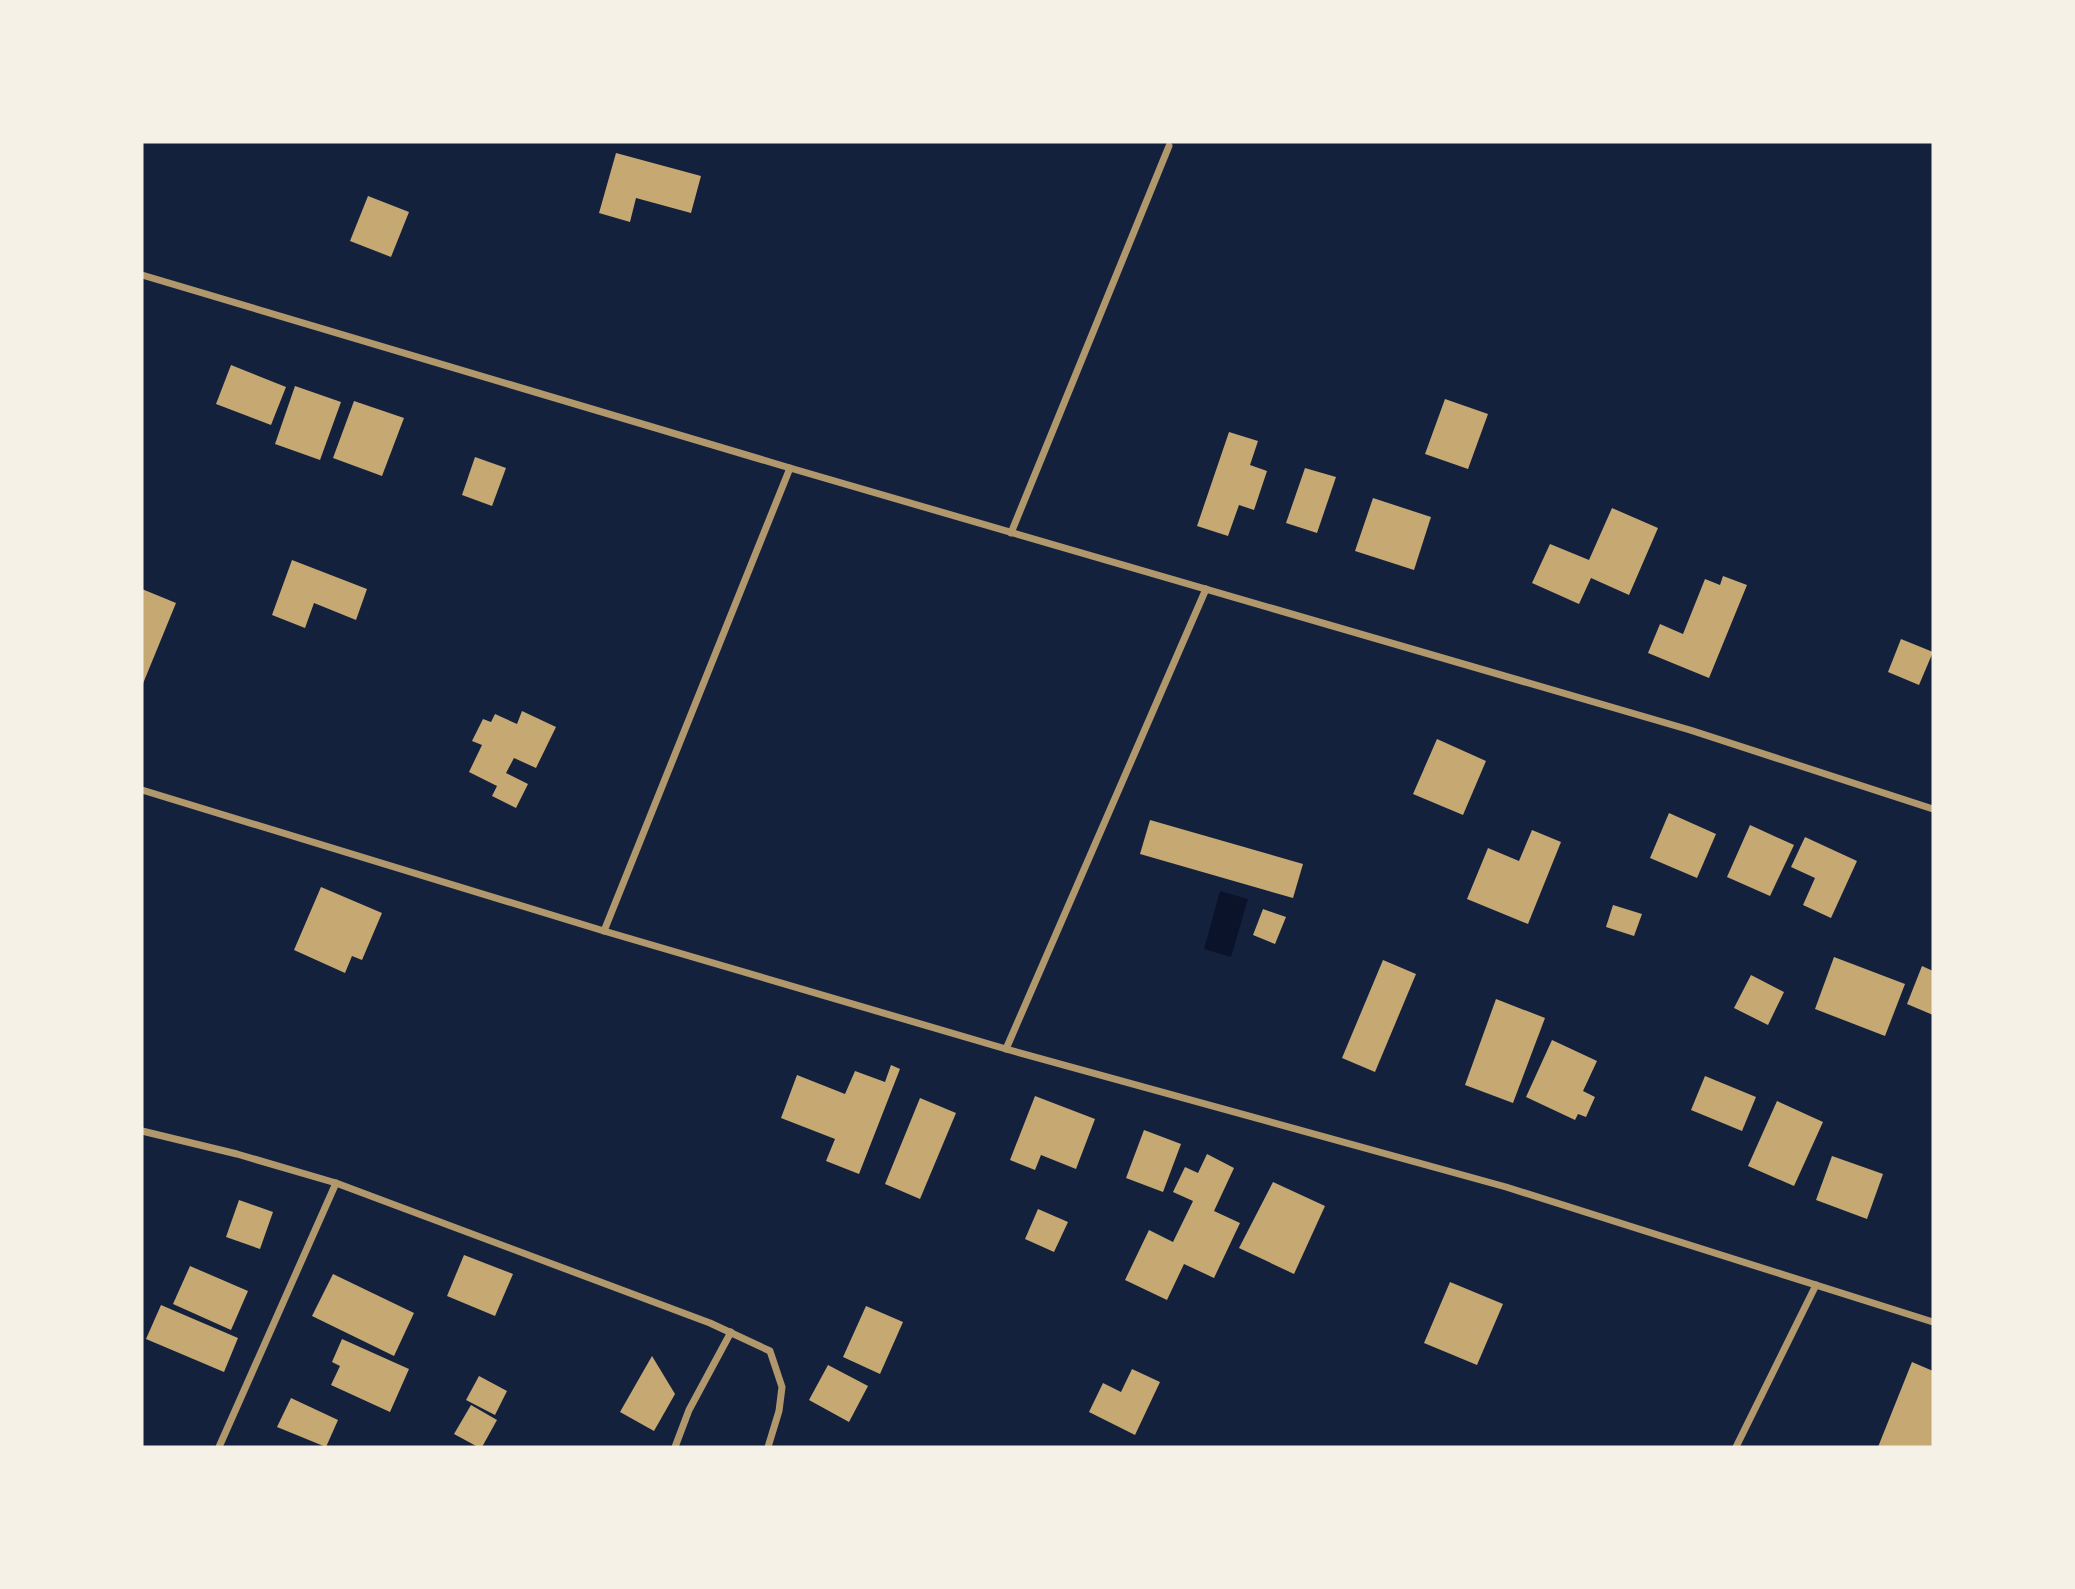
<svg xmlns="http://www.w3.org/2000/svg" width="2075" height="1589" font-family="Quicksand,sans-serif">
<style>
.water{fill:#0b132b}
.building{fill:#c6a872}
.lines{fill:none;stroke-linecap:round;stroke-linejoin:round}
.minor{stroke:#b1986c;stroke-width:7}
</style>
<rect width="100%" height="100%" fill="#14213d"/>
<!-- water -->
<path class="water" d="M1220 891 1248 899 1231 957 1204 949Z"/>
<!-- building -->
<g class="building">
<path d="M616 153 701 176 691 213 636 198 630 222 599 213Z"/>
<path d="M368 196 409 212 391 257 350 241Z"/>
<path d="M231 365 286 387 271 425 216 404Z"/>
<path d="M295 386 341 402 320 460 275 444Z"/>
<path d="M1445 399 1488 414 1468 469 1425 454Z"/>
<path d="M354 401 404 418 382 476 333 458Z"/>
<path d="M1229 432 1258 441 1250 465 1267 471 1254 510 1239 505 1228 536 1197 526Z"/>
<path d="M475 457 506 468 492 506 462 495Z"/>
<path d="M1305 468 1336 477 1317 533 1286 523Z"/>
<path d="M1373 498 1431 517 1414 570 1355 551Z"/>
<path d="M1612 508 1658 528 1629 595 1591 578 1579 604 1532 583 1550 544 1589 560Z"/>
<path d="M292 560 367 589 356 620 314 603 305 628 272 615Z"/>
<path d="M1723 576 1747 585 1709 678 1648 653 1660 624 1683 634 1705 579 1720 585Z"/>
<path d="M142 589 176 603 142 686Z"/>
<path d="M1901 639 1933 652 1919 685 1888 672Z"/>
<path d="M522 711 556 727 536 768 514 758 506 773 528 784 516 808 492 796 497 786 469 772 482 745 472 741 483 719 491 722 495 714 517 724Z"/>
<path d="M1437 739 1486 761 1463 815 1413 794Z"/>
<path d="M1669 813 1716 834 1697 878 1650 858Z"/>
<path d="M1150 820 1303 864 1293 898 1140 854Z"/>
<path d="M1750 825 1794 845 1770 896 1727 877Z"/>
<path d="M1532 830 1561 842 1528 924 1467 899 1488 848 1519 861Z"/>
<path d="M1805 837 1857 861 1831 918 1803 905 1815 878 1791 867Z"/>
<path d="M321 887 382 913 362 960 352 956 345 973 294 950Z"/>
<path d="M1613 905 1642 914 1634 936 1606 927Z"/>
<path d="M1263 909 1286 917 1275 944 1253 935Z"/>
<path d="M1834 957 1905 984 1885 1036 1815 1009Z"/>
<path d="M1383 960 1416 974 1375 1072 1342 1058Z"/>
<path d="M1922 966 1933 971V1015L1907 1004Z"/>
<path d="M1751 975 1784 992 1768 1025 1734 1008Z"/>
<path d="M1496 999 1545 1018 1513 1103 1465 1085Z"/>
<path d="M1552 1040 1597 1061 1583 1091 1595 1097 1586 1117 1578 1114 1575 1120 1526 1097Z"/>
<path d="M891 1065 900 1069 859 1174 826 1161 835 1139 781 1118 797 1075 845 1094 855 1071 885 1082Z"/>
<path d="M1705 1076 1756 1097 1742 1131 1691 1110Z"/>
<path d="M1035 1096 1095 1119 1076 1169 1041 1155 1035 1170 1010 1160Z"/>
<path d="M920 1098 956 1113 920 1199 885 1184Z"/>
<path d="M1777 1101 1823 1122 1794 1186 1748 1166Z"/>
<path d="M1144 1130 1181 1144 1163 1192 1126 1178Z"/>
<path d="M1207 1154 1234 1168 1214 1211 1240 1223 1214 1278 1184 1264 1167 1300 1125 1280 1149 1230 1173 1242 1193 1201 1173 1192 1185 1167 1198 1173Z"/>
<path d="M1832 1156 1883 1174 1867 1219 1816 1200Z"/>
<path d="M1273 1182 1325 1206 1294 1274 1239 1248Z"/>
<path d="M239 1200 273 1212 260 1249 226 1237Z"/>
<path d="M1038 1209 1068 1222 1054 1252 1025 1239Z"/>
<path d="M464 1255 513 1274 495 1316 447 1296Z"/>
<path d="M190 1266 248 1291 231 1330 173 1304Z"/>
<path d="M333 1274 414 1313 394 1356 312 1316Z"/>
<path d="M1450 1282 1503 1304 1477 1365 1424 1343Z"/>
<path d="M161 1305 238 1338 224 1372 146 1339Z"/>
<path d="M866 1306 903 1322 880 1374 843 1357Z"/>
<path d="M342 1339 409 1369 390 1412 331 1385 340 1366 332 1362Z"/>
<path d="M652 1356 675 1394 654 1431 620 1412Z"/>
<path d="M1912 1362 1933 1371V1447H1878Z"/>
<path d="M828 1365 868 1386 849 1422 809 1400Z"/>
<path d="M1132 1369 1160 1382 1135 1435 1089 1412 1103 1383 1121 1392Z"/>
<path d="M479 1376 507 1391 495 1415 466 1400Z"/>
<path d="M291 1398 338 1420 326 1447 277 1427Z"/>
<path d="M471 1405 497 1420 482 1447H478L454 1434Z"/>
</g>
<g class="lines">
<!-- minor -->
<g class="minor">
<path d="M142 275 790 468 1690 730 1933 809"/>
<path d="M1011 533 1169 146"/>
<path d="M142 790 604 931 1006 1049 1506 1187 1933 1322"/>
<path d="M604 931 790 468"/>
<path d="M1006 1049 1206 589"/>
<path d="M142 1131 237 1154 336 1183 710 1323 770 1351 782 1387 779 1411 768 1447"/>
<path d="M219 1447 336 1183"/>
<path d="M675 1447 689 1410 731 1332"/>
<path d="M1736 1447 1816 1285"/>
</g>
</g>
<!-- border -->
<rect width="2075" height="1589" fill="none" stroke="#f6f1e7" stroke-width="287"/>
</svg>
